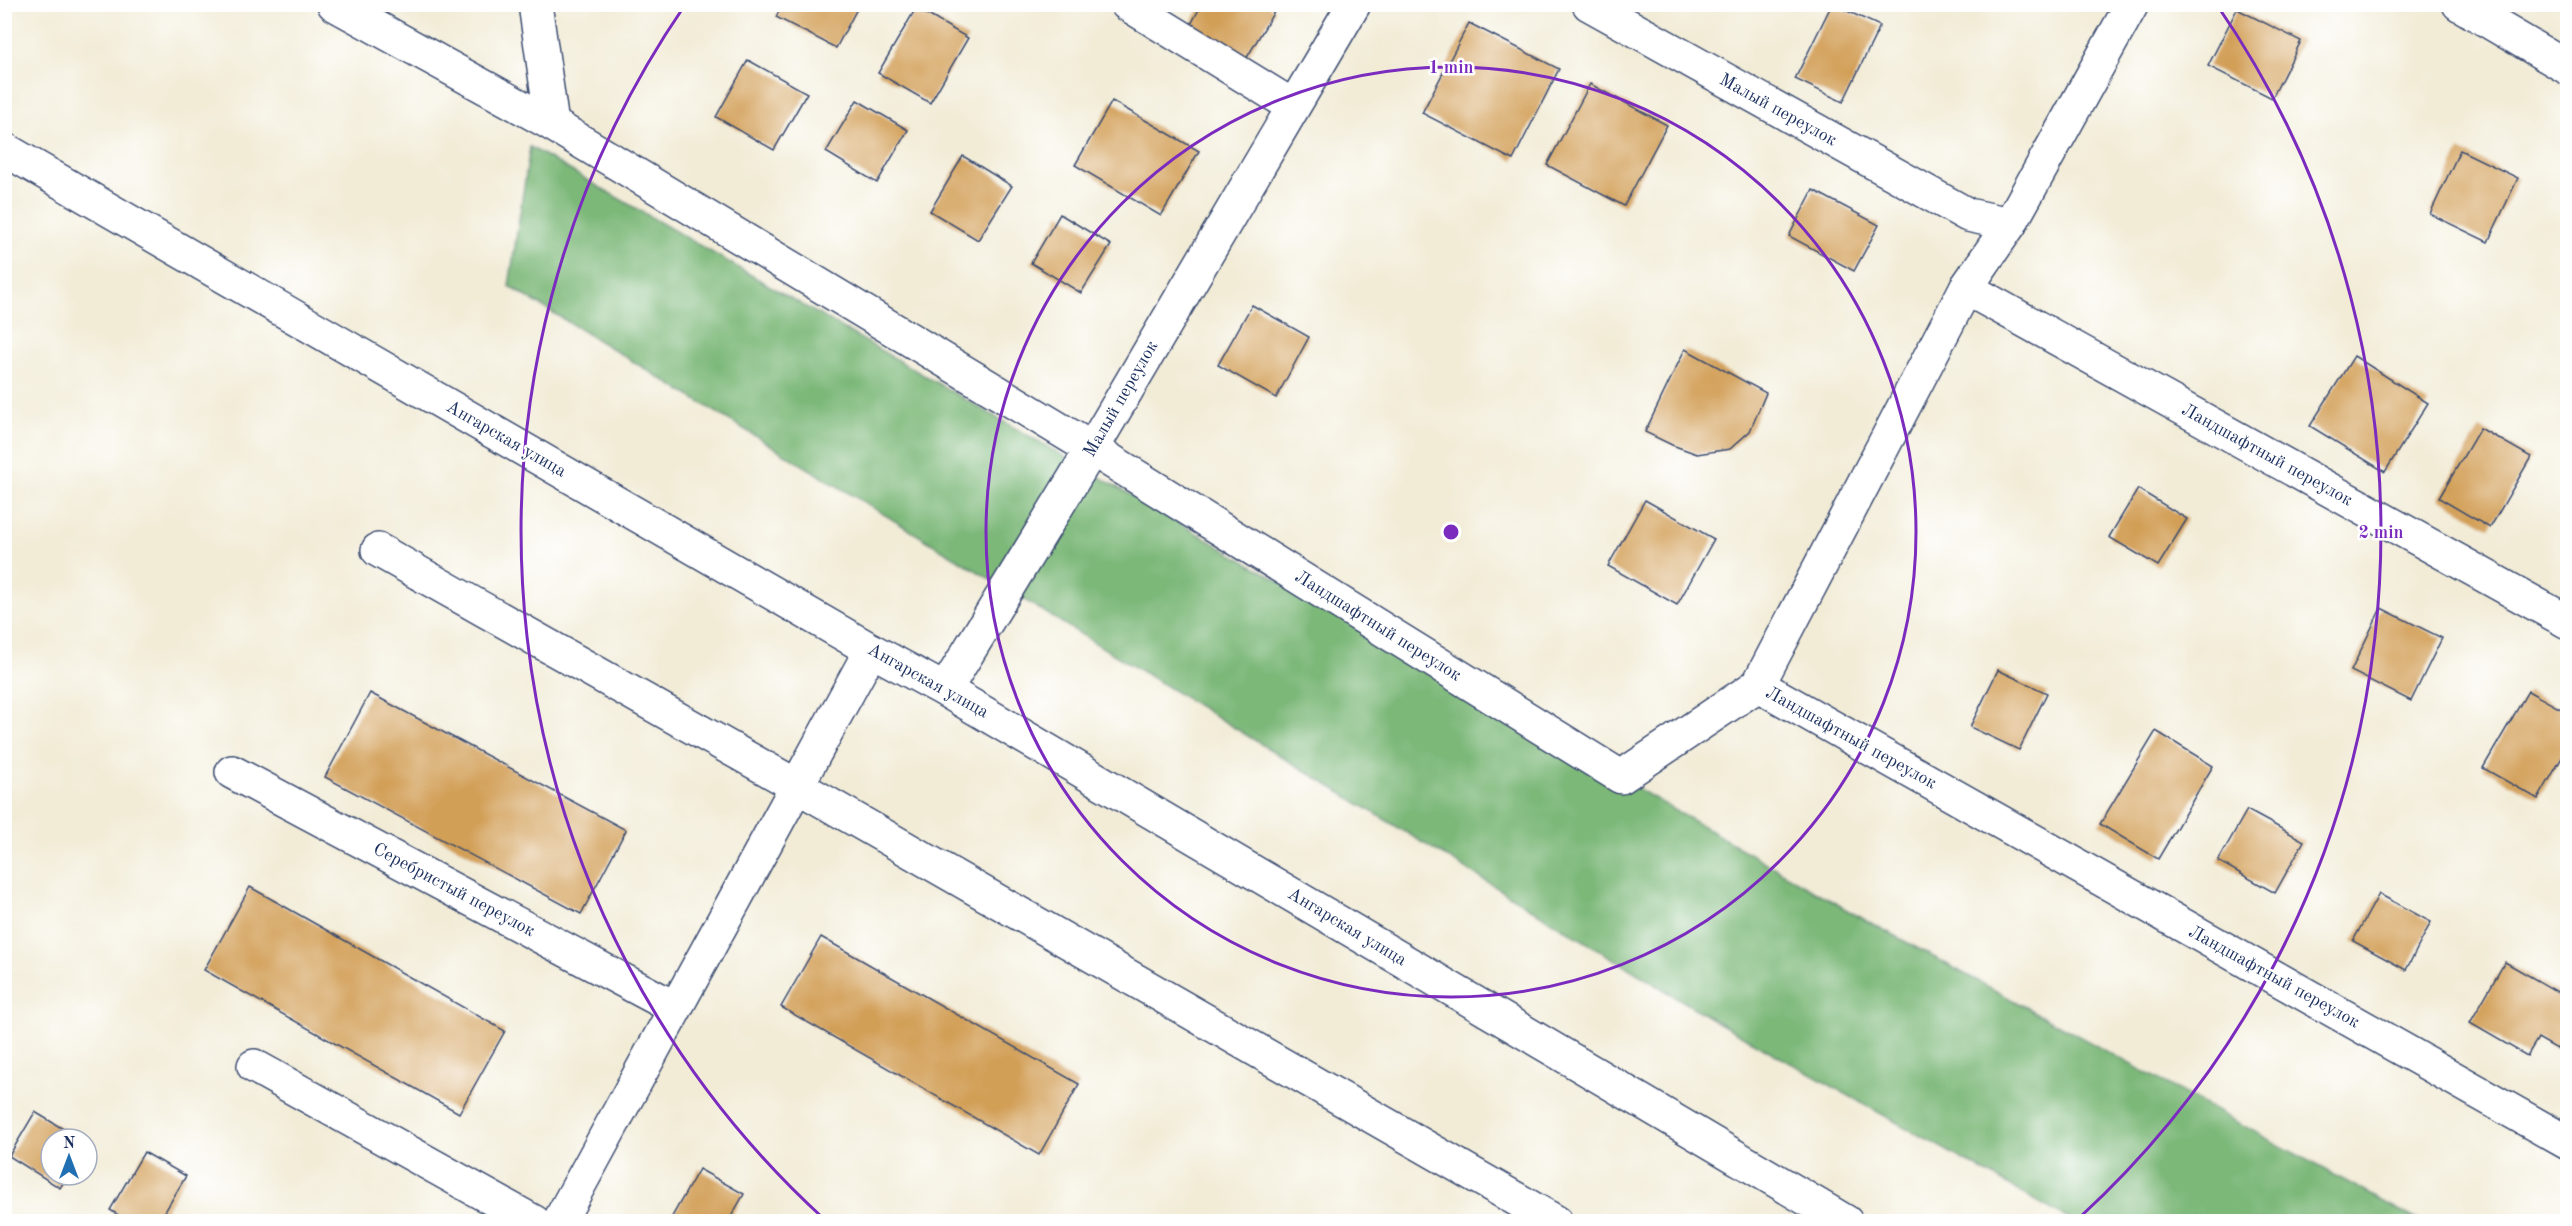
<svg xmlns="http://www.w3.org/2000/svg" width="2572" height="1226" font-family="'Old Standard TT',serif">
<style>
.forest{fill:#7bb878;stroke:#4b746b;stroke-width:1.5}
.building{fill:#d29f56}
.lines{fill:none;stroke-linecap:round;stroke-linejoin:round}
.minor-casing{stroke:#3b4b70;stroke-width:36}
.minor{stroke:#fff;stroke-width:33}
.ring{fill:none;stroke:#7b2cbf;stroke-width:3}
.labels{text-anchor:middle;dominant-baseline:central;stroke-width:5;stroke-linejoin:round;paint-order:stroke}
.street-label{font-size:18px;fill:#1b2f5e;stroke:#fff}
.centre{fill:#7b2cbf;stroke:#fff;stroke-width:3}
.ring-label{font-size:18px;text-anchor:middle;font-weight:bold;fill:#7b2cbf;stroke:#fff;stroke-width:5;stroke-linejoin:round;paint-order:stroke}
</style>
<rect width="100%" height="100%" fill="#fff"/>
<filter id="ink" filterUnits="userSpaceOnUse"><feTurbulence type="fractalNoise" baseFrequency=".0167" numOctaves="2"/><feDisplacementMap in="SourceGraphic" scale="12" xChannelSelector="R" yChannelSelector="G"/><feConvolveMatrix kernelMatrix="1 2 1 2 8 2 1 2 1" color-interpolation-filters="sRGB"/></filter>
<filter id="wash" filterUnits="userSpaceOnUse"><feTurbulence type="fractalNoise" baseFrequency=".008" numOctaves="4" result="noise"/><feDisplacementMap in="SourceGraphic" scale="24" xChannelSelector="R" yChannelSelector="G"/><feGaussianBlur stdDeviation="1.35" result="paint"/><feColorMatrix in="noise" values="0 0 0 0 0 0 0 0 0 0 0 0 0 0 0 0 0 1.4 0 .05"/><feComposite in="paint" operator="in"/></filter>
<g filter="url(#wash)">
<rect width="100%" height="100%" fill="#f2ecd7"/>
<!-- forest -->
<path class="forest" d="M530 147 1849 911 2419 1221H2072L1714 1020 509 286Z"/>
<g id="blocks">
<!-- building -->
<g class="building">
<path d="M1202 4H1266L1275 10 1245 61 1189 28Z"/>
<path d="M1832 4 1880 26 1843 102 1795 79Z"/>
<path d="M2560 4H2568V11L2559 7Z"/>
<path d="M782 5H859L836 48 776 17Z"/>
<path d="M916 8 968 38 930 103 878 73Z"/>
<path d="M2237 9 2301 41 2272 98 2208 66Z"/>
<path d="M1469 23 1559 69 1513 160 1422 113Z"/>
<path d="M748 60 807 93 774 150 716 117Z"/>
<path d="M1590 84 1667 125 1624 206 1547 165Z"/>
<path d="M857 100 908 130 877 183 826 152Z"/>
<path d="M1112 101 1199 151 1161 216 1075 165Z"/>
<path d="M2460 150 2518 178 2488 242 2430 214Z"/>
<path d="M963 156 1012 186 978 240 930 211Z"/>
<path d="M1813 190 1879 225 1854 271 1789 236Z"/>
<path d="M1060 214 1111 245 1081 293 1031 263Z"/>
<path d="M1252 305 1309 337 1276 398 1218 365Z"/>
<path d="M1685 349 1766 393 1750 431 1730 449 1697 454 1672 445 1645 432Z"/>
<path d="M2354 356 2428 403 2385 472 2310 426Z"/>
<path d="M2480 428 2531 457 2490 528 2439 498Z"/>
<path d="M2138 489 2187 519 2158 566 2109 537Z"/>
<path d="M1645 500 1714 539 1677 605 1608 566Z"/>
<path d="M2381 608 2442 638 2411 701 2351 671Z"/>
<path d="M1998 670 2047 693 2019 750 1970 727Z"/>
<path d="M2528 691 2568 713V747L2538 799 2483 768Z"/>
<path d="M370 693 626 830 581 914 325 777Z"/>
<path d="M2156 731 2213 766 2158 859 2100 824Z"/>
<path d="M2247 810 2304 841 2275 893 2218 861Z"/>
<path d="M250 887 505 1031 459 1113 204 970Z"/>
<path d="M2379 894 2431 922 2406 970 2353 941Z"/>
<path d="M821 937 1079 1084 1039 1155 781 1007Z"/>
<path d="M2505 962 2568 998V1031L2557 1049 2538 1038 2527 1056 2470 1023Z"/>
<path d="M35 1112 80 1139H51V1175H68L60 1188 9 1156Z"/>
<path d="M144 1152 186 1176 159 1222H130L110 1210Z"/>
<path d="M699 1169 744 1194 728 1222H669Z"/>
</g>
</g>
</g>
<g filter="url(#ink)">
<use href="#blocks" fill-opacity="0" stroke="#3b4b70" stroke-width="1.5"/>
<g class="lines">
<!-- minor casing -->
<g class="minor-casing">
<g id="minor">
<path d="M334 4 552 124 1092 449 1621 777 1758 685 2568 1143"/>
<path d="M535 4 552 124"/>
<path d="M1127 4 1293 106"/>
<path d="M1589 4 1968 215 2010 224 2132 4"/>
<path d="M2459 4 2568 68"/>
<path d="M4 149 871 650 945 690 1846 1222"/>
<path d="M1966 288 2568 622"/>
<path d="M378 550 797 786 1556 1222"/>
<path d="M1758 685 1966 288 2010 224"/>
<path d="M945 690 1092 449 1354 4"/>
<path d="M232 772 675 1008"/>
<path d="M254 1066 534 1222"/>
<path d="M559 1222 871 650"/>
</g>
</g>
<!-- minor -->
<use href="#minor" class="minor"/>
</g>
</g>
<!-- distance rings -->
<g class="ring">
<circle cx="1451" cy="532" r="465"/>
<path d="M823 1218A930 930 0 0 1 685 5M2217 5A930 930 0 0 1 2079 1218"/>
</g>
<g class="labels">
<!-- street labels -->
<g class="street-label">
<text transform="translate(1778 110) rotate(29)">Малый переулок</text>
<text transform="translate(1121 399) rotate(-60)">Малый переулок</text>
<text transform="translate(506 439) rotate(30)">Ангарская улица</text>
<text transform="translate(2267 455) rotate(29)">Ландшафтный переулок</text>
<text transform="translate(1378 626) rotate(32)">Ландшафтный переулок</text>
<text transform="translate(928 681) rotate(29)">Ангарская улица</text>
<text transform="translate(1851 738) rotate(29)">Ландшафтный переулок</text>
<text transform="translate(454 890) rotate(28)">Серебристый переулок</text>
<text transform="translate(1347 927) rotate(31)">Ангарская улица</text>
<text transform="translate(2274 977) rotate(29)">Ландшафтный переулок</text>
</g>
</g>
<circle cx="1451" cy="532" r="9" class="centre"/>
<g class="ring-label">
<text x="1451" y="73">1 min</text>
<text x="2381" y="538">2 min</text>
</g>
<!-- margin -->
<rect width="2572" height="1226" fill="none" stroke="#fff" stroke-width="24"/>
<!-- north arrow -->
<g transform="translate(69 1157)"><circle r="28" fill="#ffffff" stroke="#a4acbf" stroke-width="1.5"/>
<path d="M0-4.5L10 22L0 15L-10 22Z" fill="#1f6fb2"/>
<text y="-9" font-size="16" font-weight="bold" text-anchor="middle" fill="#1b2f5e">N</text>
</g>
</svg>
